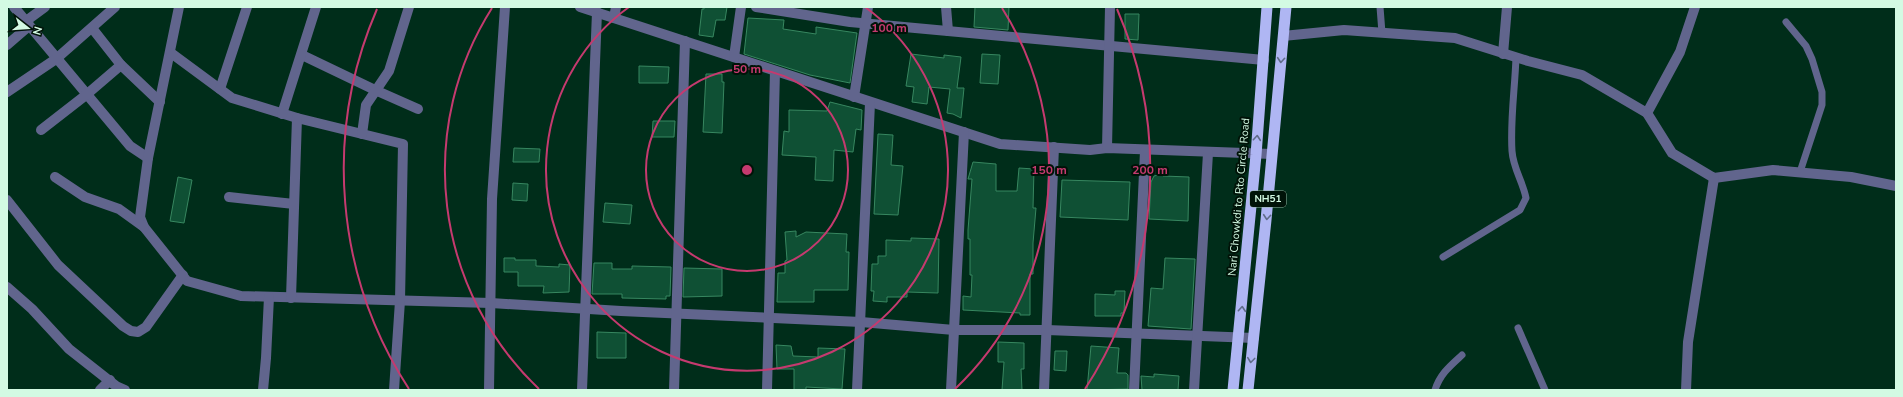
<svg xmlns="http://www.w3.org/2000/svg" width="1903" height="397" font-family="'Nunito Sans',sans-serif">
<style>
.building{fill:#0f5034;stroke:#378760}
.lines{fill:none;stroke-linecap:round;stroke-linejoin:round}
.service{stroke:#61658d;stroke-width:7}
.minor{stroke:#61658d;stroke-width:10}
.trunk{stroke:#afb6f3;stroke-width:11}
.oneway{stroke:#606d89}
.ring{fill:none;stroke:#c53a6f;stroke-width:2}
.labels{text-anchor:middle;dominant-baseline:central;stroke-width:4;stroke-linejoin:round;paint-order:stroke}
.shield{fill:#001308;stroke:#94b5a1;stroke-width:1}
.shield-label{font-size:10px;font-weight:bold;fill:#d3fae3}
.street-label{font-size:11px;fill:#d3fae3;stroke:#001308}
.centre{fill:#c53a6f;stroke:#001308;stroke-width:2}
.ring-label{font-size:12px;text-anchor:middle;font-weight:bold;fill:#c53a6f;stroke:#001308;stroke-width:4;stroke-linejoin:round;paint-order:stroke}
</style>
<rect width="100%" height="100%" fill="#002d1a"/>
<!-- building -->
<g class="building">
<path d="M704 7H727L725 20H716L713 37 699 35 702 9H704Z"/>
<path d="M975 7H1009L1008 30 974 27Z"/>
<path d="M1125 14H1139L1138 40 1125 39Z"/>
<path d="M748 18 784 20 783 29 816 34V27L857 33 850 83 810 75 744 54Z"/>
<path d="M911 54 944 58V55L961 57 957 88H964L961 118 953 114 947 113 950 89 929 87 927 104 912 102 914 87 906 86Z"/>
<path d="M982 54 1000 55 998 84 980 83Z"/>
<path d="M639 66 669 67 668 83H639Z"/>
<path d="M706 74H722V82H724L722 133 703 132Z"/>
<path d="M830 102 862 110 861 130 856 129 853 152 834 150 833 181 815 180 816 157 782 155 784 131 789 132V110L827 111Z"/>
<path d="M653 121H675L674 137H652Z"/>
<path d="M878 134 893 135 891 165 903 166 898 215 874 214Z"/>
<path d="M514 148 540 149 539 162H513Z"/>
<path d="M973 162 996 164V191H1017L1019 168 1034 169 1033 208H1036L1033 243V274H1030V315H1020V313L963 310V296L971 297 972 275H970V239H968V230L972 179H968Z"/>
<path d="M1162 174 1163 176 1189 177 1188 221 1149 219 1151 182 1154 176Z"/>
<path d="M178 177 192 180 184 223 170 221Z"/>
<path d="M1062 180 1130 182 1128 220 1060 217Z"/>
<path d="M513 183 528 184 527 201 512 200Z"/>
<path d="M605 203 632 205 630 224 603 222Z"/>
<path d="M796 231V237L806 232 847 234 846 252H849L848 290H814V302H777L778 273H785V261L787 260 785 232Z"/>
<path d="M911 238 939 239 938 293 907 292V297H887V302L873 301 874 291H871L872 264H878V256H886V240L911 241Z"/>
<path d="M504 258H515V260H536V266L559 267V264L570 265 569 292 543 293 544 286H518V272H504Z"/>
<path d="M1165 258 1195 259 1191 329 1148 326 1151 288 1163 289Z"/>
<path d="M594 263H612V269H632V266L671 267 670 296H666V299L622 298V294H592Z"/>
<path d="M684 268 722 269V296L683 297Z"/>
<path d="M1115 291H1125L1124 313H1121V316H1095V294L1115 295Z"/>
<path d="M597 332 626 333V358H597Z"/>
<path d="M998 342 1024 343V369H1021L1022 390H1002L1004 362H998Z"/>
<path d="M776 345 791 346 793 356 818 357V348L845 349 842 389 806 387V390H794V369H777Z"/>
<path d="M1091 346 1119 348 1117 373H1126L1128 375V389L1087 390Z"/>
<path d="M1055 351H1067L1066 371 1054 370Z"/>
<path d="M1154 374 1179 376 1178 390H1142L1141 376 1154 377Z"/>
</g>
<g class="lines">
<!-- service -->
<g class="service">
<path d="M1380 7 1382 33"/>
<path d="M1786 22 1806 46 1812 59 1822 92V105L1800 172"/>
<path d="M1443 257 1520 210 1526 198C1523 182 1513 168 1512 151 1510 120 1515 88 1516 57"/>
<path d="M1518 328 1545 390"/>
<path d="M1435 390C1440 374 1450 366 1462 355"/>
</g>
<!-- minor -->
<g class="minor">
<path d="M14 7 130 146 148 158"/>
<path d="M179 7 148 158 140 217 144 227 187 281 241 296 491 303 621 311 861 322 954 330H1047L1254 338"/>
<path d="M580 7 1000 144 1090 150 1107 148 1272 154"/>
<path d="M756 7 850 22 1264 60"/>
<path d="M946 7 948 31"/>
<path d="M614 18 616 7"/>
<path d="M26 21 45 7"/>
<path d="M92 28 121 65 160 102"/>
<path d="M1283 36 1344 30 1455 38 1528 61 1582 75 1647 113 1672 153 1714 178 1773 170 1851 177 1896 186"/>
<path d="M7 45 29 26"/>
<path d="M171 53 232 98 297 118 403 144 400 301 394 390"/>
<path d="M1503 54 1507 7"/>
<path d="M302 55 375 90 418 109"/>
<path d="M734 57 741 7"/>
<path d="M220 89 247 7"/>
<path d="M7 92 56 59 115 7"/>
<path d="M854 97 868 7"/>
<path d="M1647 113 1680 52 1695 7"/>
<path d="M282 114 316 7"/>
<path d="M41 130 86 95 121 65"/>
<path d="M362 134 366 105 389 71 409 7"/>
<path d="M1107 148 1110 7"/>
<path d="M55 177 85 197 119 209 144 227"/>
<path d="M229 197 294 204"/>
<path d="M7 200 58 265 123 326 131 331 138 332 146 327 183 275"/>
<path d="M7 287 32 309 69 349 116 386 125 390"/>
<path d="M291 298 297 118"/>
<path d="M100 390 110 380"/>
<path d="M263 390 266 358 269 297"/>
<path d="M489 390 492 199 505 7"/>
<path d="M582 390 597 12"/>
<path d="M674 390 685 41"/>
<path d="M767 390 775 71"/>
<path d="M857 390 870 103"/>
<path d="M951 390 964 132"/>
<path d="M1044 390 1054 147"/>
<path d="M1134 390 1145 151"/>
<path d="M1194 390 1208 153"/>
<path d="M1686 390 1688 342 1714 178"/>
</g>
<!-- trunk -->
<g class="trunk">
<path d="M1233 390 1256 155 1267 7"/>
<path d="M1248 390 1266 220 1286 7"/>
</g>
</g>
<!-- one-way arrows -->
<defs><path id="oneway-chevron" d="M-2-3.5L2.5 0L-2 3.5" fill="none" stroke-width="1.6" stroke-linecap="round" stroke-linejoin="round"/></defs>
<g class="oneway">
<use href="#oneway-chevron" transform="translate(1281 60) rotate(95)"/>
<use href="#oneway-chevron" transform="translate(1257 138) rotate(-85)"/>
<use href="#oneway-chevron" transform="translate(1267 217) rotate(95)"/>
<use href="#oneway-chevron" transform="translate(1242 309) rotate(-85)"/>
<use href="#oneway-chevron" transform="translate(1251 360) rotate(97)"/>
</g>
<!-- distance rings -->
<g class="ring">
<circle cx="747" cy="170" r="101"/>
<path d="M865 7A201 201 0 1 1 629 7"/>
<path d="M539 389A302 302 0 0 1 492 8M1002 8A302 302 0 0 1 955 389"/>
<path d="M409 389A403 403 0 0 1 377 9M1117 9A403 403 0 0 1 1085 389"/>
</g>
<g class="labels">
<!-- shield labels -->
<rect class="shield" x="1250" y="191" width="36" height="16" rx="3"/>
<g class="shield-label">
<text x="1268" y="199">NH51</text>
</g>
<!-- street labels -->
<g class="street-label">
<text transform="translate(1239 197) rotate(-85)">Nari Chowkdi to Rto Circle Road</text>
</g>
</g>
<circle cx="747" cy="170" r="6" class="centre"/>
<g class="ring-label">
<text x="889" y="32">100 m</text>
<text x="747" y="73">50 m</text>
<text x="1049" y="174">150 m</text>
<text x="1150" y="174">200 m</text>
</g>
<!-- border -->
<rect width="1903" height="397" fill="none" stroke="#d3fae3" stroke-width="16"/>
<!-- north arrow -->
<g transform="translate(28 28) rotate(107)" stroke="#001308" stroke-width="3" paint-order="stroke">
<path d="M0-3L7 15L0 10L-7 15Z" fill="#d3fae3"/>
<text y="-6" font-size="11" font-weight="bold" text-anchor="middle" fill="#d3fae3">N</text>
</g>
</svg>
